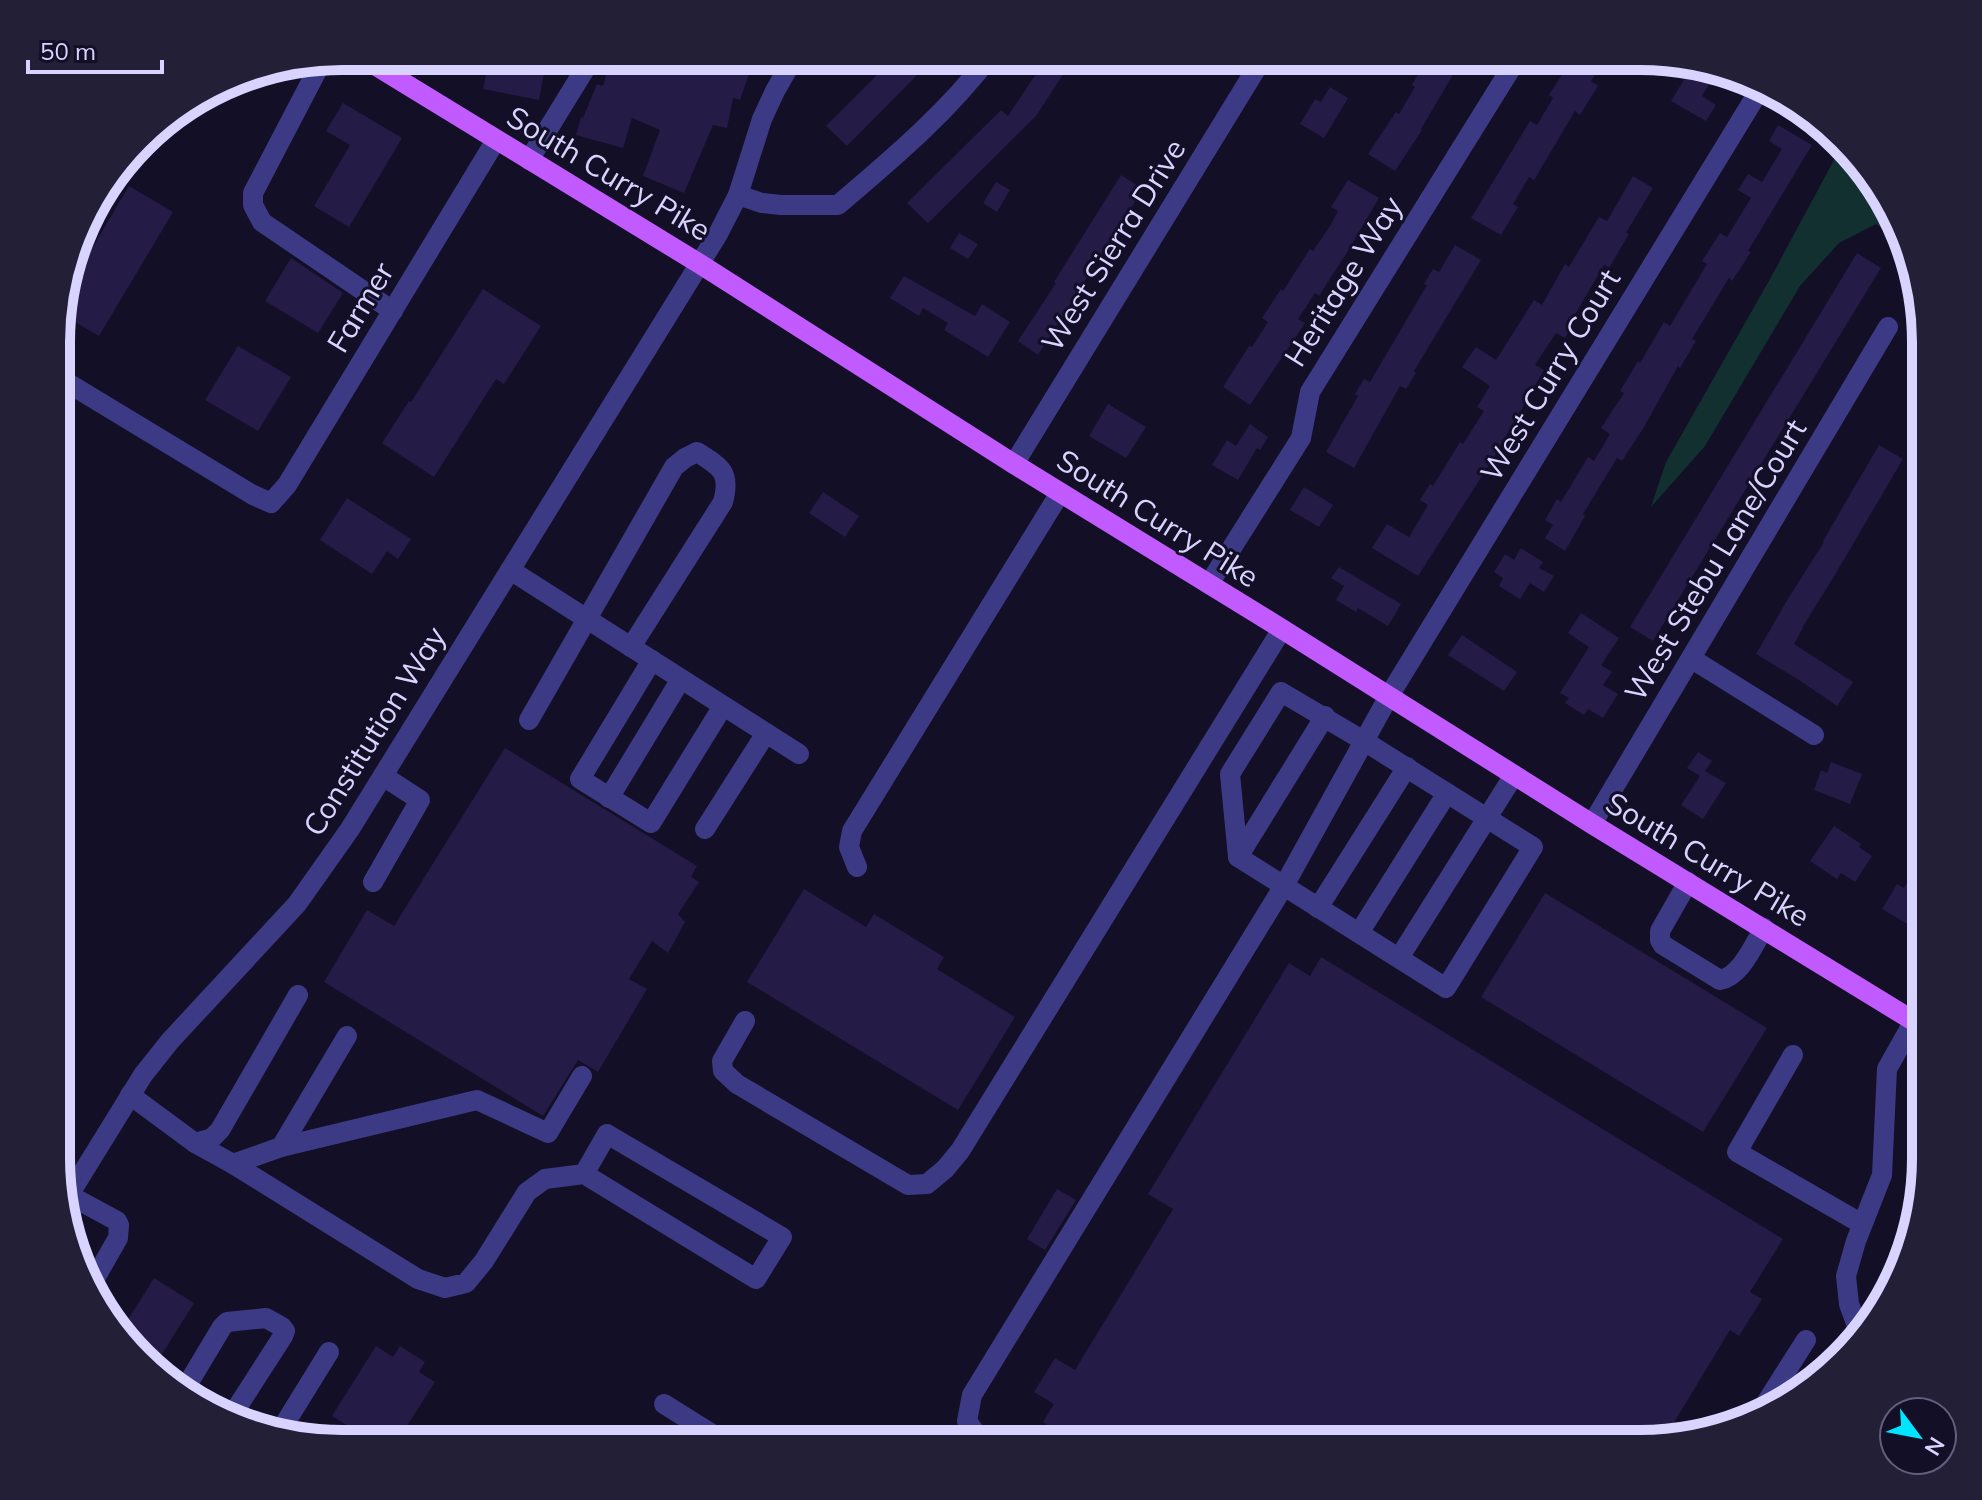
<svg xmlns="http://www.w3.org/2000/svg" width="1982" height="1500" font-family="Mulish,sans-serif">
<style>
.green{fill:#12302f}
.building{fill:#241b47}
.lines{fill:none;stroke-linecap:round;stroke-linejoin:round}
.minor{stroke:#3d3a85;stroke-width:20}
.major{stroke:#c25bff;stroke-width:20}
.labels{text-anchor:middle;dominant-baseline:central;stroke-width:6;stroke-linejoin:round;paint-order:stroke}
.street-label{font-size:30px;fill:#d9d4ff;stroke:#130f26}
.rim{fill:none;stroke:#d9d4ff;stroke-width:10}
</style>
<rect width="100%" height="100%" fill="#130f26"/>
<!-- green -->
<g class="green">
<path d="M1842 145 1897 216 1904 245 1876 224 1839 243 1800 286 1705 446 1651 507 1666 462 1770 279Z"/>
<path d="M1906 254 1926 342V542L1908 360Z"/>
</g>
<!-- building -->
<g class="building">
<path d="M490 56H547L539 100 483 89Z"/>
<path d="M618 56H755L740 100 733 98 727 128 713 125 684 193 643 176 660 130 632 118 623 148 576 135 581 117 583 118 597 84 603 86 610 61 617 63Z"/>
<path d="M896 56H910L923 69 847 146 826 126Z"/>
<path d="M1048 56H1053L1068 67 1036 116 928 223 907 203 1001 110 1008 116Z"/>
<path d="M1420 56H1464L1421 129 1422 130 1395 171 1368 154 1396 112 1399 114 1415 87 1412 85 1420 71 1414 67Z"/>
<path d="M1573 57H1606L1591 81 1598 86 1580 115 1575 111 1534 180 1529 177 1513 204 1518 207 1501 235 1471 218 1530 121 1537 125 1553 98 1549 95Z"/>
<path d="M1693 65 1718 70 1702 96 1716 105 1706 121 1671 101Z"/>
<path d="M1330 87 1348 98 1324 138 1300 124 1315 99 1321 102Z"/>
<path d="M343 103 402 138 349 227 314 206 350 145 326 131Z"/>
<path d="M1778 125 1812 145 1748 251 1751 252 1732 281 1729 278 1692 339 1696 341 1680 368 1678 366 1644 427 1622 461 1617 458 1583 514 1585 516 1565 551 1545 538 1553 525 1545 520 1557 499 1561 502 1588 457 1594 461 1610 434 1601 428 1624 393 1620 391 1638 361 1640 363 1664 322 1670 326 1707 264 1702 261 1720 233 1727 237 1751 198 1738 190 1748 174 1762 182 1782 149 1769 141Z"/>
<path d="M1121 175 1143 189 1038 355 1018 341 1056 283 1054 282Z"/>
<path d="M1633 176 1653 188 1626 233 1629 234 1609 268 1604 265 1570 323 1573 325 1565 338 1556 333 1535 365 1544 370 1491 462 1418 576 1372 548 1387 524 1409 537 1428 505 1420 500 1430 484 1433 486 1460 442 1463 444 1484 411 1477 407 1490 386 1462 367 1476 347 1496 360 1534 300 1542 305 1565 264 1569 267 1599 217 1607 221Z"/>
<path d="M1348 180 1379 198 1346 254 1319 296 1315 293 1298 319 1305 323 1250 405 1223 387 1249 346 1252 347 1268 322 1262 318 1281 289 1283 291 1310 249 1313 251 1330 226 1338 211 1331 207Z"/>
<path d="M996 182 1010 190 997 212 983 203Z"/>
<path d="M129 186 173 212 99 336 58 312 59 304Z"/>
<path d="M959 233 978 244 968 259 950 248Z"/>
<path d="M1455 245 1481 260 1414 371 1416 373 1406 389 1400 386 1354 468 1326 452 1358 396 1355 394 1364 379 1370 382 1427 285 1424 284 1433 269 1439 272Z"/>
<path d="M1857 253 1881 268 1653 641 1630 627Z"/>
<path d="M291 258 343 293 318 333 265 301Z"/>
<path d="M904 276 975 316 982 304 1010 322 988 357 944 330 948 323 923 308 919 316 890 298Z"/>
<path d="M483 289 541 326 504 384 496 379 434 477 382 443 409 401 411 402Z"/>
<path d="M238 346 291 377 258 431 205 400Z"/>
<path d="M1108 404 1146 427 1126 458 1089 436Z"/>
<path d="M1250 424 1268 437 1260 450 1257 448 1238 480 1212 465 1227 440 1236 446Z"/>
<path d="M1879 445 1903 459 1836 573 1802 628H1803L1794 644 1853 682 1837 706 1799 680 1756 654 1789 597 1824 542 1823 541Z"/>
<path d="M1304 487 1333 505 1319 527 1290 510Z"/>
<path d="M823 492 859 516 845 537 809 513Z"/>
<path d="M347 498 411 539 398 559 387 551 372 574 320 540Z"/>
<path d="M1521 548 1543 562 1539 568 1554 576 1544 592 1530 583 1520 599 1499 586 1503 578 1494 572 1505 554 1514 560Z"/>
<path d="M1339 567 1401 604 1388 626 1358 608 1356 612 1336 600 1344 586 1331 578Z"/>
<path d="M1581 613 1619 638 1601 665 1612 672 1603 685 1618 694 1603 718 1588 709 1584 715 1565 703 1569 698 1560 693 1589 647 1568 633Z"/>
<path d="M1462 635 1517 672 1504 691 1448 655Z"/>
<path d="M505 748 697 866 691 877 699 882 678 914 685 922 668 953 652 941 629 979 647 989 598 1072 578 1060 543 1116 324 982 367 910 394 926Z"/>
<path d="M1698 752 1712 761 1705 771 1726 783 1703 819 1681 805 1700 776 1687 768Z"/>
<path d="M1831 762 1862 774 1850 804 1814 790 1821 770 1827 773Z"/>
<path d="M1834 826 1861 844 1859 847 1872 856 1855 882 1841 873 1837 879 1810 861Z"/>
<path d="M1926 853V935L1882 909 1897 884 1904 888Z"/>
<path d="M804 889 866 927 874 914 944 957 937 969 1015 1017 958 1110 747 982Z"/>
<path d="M1545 893 1767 1028 1703 1132 1481 997Z"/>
<path d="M1321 957 1783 1239 1750 1292 1762 1299 1739 1336 1730 1330 1664 1439 1640 1444H1079L1043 1422 1054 1404 1034 1392 1055 1358 1075 1370 1173 1209 1148 1194 1289 963 1310 976Z"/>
<path d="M1057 1189 1076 1200 1045 1250 1027 1239Z"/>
<path d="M154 1278 194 1303 152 1370 121 1331Z"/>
<path d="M376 1346 393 1357 400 1346 425 1362 419 1372 435 1382 396 1443H375L332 1416Z"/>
</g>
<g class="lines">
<!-- minor -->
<g class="minor">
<path d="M323 59 253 193V205L262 222 393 311"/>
<path d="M529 160 593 56"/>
<path d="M738 195 762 203 781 205H838C892 159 947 113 990 56"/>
<path d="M58 377 253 495 271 503 287 485 496 140"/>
<path d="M1014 464 1264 56"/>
<path d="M510 570 799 754"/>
<path d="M1209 584 1301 438 1310 392 1518 57"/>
<path d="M1692 659 1814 735"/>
<path d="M652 660 580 779 651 823 723 706"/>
<path d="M1281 692 1364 741 1533 847 1446 988 1238 857 1230 774Z"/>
<path d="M529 720 674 467 685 458 697 452C721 467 731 472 723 502L631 647"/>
<path d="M609 798 681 679"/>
<path d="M1592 824 1888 327"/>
<path d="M705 829 766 733"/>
<path d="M1238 857 1325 716"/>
<path d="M857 867 849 847 852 831 1060 493"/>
<path d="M373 882 420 800 383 776"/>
<path d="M1688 882 1660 931V940L1663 945 1720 980C1741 976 1753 946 1764 928"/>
<path d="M1318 908 1407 767"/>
<path d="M1359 933 1447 793"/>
<path d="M1399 958 1514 775"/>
<path d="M745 1021 722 1061 723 1071 737 1084 908 1185 927 1184 945 1169 960 1151 1282 629"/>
<path d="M1793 1055 1737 1152 1862 1224"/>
<path d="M130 1095 195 1143 212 1138 220 1130 298 995"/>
<path d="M195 1143 233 1164 281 1147 347 1036"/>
<path d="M281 1147 477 1100 548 1133 582 1076"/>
<path d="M233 1164 418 1279 445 1288 466 1283 484 1261 527 1192 545 1179 584 1174 607 1134 782 1237 756 1279 584 1174"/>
<path d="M69 1195 117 1221 119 1225 118 1238 94 1280"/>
<path d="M64 1203 143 1075 170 1041 297 904 350 829 718 234 738 195 762 119 775 91 795 56"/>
<path d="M1861 1337 1849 1304 1846 1276 1856 1241 1882 1175 1887 1069 1914 1021"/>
<path d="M183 1392 222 1327 227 1322 266 1318 282 1327 285 1331 283 1336 229 1420"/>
<path d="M664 1404 728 1444"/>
<path d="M1757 1417 1806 1340"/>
<path d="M279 1433 329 1352"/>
<path d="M983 1444 967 1421 972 1395 1285 884 1389 696 1762 86"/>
</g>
<!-- major -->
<path class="major" d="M360 56 700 264 1014 464 1282 629 1592 824 1925 1028"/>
</g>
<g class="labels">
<!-- street labels -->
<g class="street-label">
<text transform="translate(609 173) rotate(31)">South Curry Pike</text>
<text transform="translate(1113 245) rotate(-58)">West Sierra Drive</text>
<text transform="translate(1343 281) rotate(-58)">Heritage Way</text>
<text transform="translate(360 307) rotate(-59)">Farmer</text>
<text transform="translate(1550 375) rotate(-59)">West Curry Court</text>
<text transform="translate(1158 518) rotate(32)">South Curry Pike</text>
<text transform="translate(1715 560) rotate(-59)">West Stebu Lane/Court</text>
<text transform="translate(374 731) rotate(-58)">Constitution Way</text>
<text transform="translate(1708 859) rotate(31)">South Curry Pike</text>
</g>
</g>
<!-- crop -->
<path d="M0 0H1982V1500H0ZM342 70H1640A272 272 0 0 1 1912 342V1158A272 272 0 0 1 1640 1430H342A272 272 0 0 1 70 1158V342A272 272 0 0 1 342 70Z" fill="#231f37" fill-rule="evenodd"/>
<path class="rim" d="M342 70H1640A272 272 0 0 1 1912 342V1158A272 272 0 0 1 1640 1430H342A272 272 0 0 1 70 1158V342A272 272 0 0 1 342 70Z"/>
<!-- north arrow -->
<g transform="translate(1918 1436) rotate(122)"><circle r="38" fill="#130f26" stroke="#625e7d" stroke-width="2"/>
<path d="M0-6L14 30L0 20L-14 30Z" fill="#00e5ff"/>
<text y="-12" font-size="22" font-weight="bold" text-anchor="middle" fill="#d9d4ff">N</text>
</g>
<!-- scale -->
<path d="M28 60v12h134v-12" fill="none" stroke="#d9d4ff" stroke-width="4"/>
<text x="40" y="60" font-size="24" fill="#d9d4ff" stroke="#130f26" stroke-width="6" paint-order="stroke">50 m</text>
</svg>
